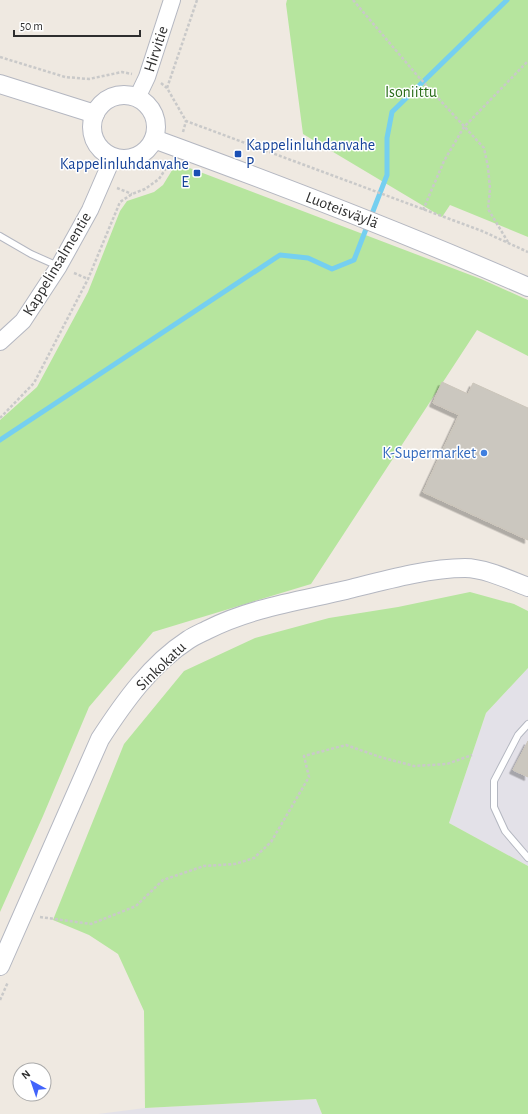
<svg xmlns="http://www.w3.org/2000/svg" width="528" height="1114" font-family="'Alegreya Sans',sans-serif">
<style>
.industrial{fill:#e3e1e8}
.green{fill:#b6e59e}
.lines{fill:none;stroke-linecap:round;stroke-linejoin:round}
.stream{stroke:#75cff0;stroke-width:5}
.building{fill:#cbc7bf;stroke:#cbc5ba;filter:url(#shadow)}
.service-casing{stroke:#b4b7c1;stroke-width:8}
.tertiary-casing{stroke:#b4b7c1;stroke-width:18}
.secondary-casing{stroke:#b4b7c1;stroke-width:20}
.path{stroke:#c9c9c9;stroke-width:2.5;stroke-dasharray:3 2;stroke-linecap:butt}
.service{stroke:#fff;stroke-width:6}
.tertiary{stroke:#fff;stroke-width:16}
.secondary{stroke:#fff;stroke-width:18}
.transit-dot{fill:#1a4fb4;stroke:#fff;stroke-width:1.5}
.shop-dot{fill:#3f7fe0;stroke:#fff;stroke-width:1.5}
.labels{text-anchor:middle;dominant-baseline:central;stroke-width:3;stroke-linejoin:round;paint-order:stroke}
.street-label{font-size:16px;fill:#2e2e2e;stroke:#fff}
.park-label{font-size:16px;fill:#2c6e1b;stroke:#fff}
.transit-label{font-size:16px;fill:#164399;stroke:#fff;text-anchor:start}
.shop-label{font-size:16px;fill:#366cbe;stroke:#fff;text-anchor:end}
</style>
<defs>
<filter id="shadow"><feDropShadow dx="-3.5" dy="3.5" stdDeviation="0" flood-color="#0004"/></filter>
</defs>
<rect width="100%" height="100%" fill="#efe9e1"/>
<!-- industrial -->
<g class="industrial">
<path d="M528 668V866L449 823 486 713Z"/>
<path d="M316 1099 322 1114H98L145 1108Z"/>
</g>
<!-- green -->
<g class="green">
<path d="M287 0H528V237L450 205 442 217 303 134 286 4Z"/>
<path d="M179 164 481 279 528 300V356L477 330 311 584 153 632 89 707 43 816 0 912V420L37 387 88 292 120 211 127 201 154 192 163 185 174 167Z"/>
<path d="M470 592 514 604 528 611V668L486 713 449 823 528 866V1114H322L316 1099 145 1108 144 1011 118 954 89 935 53 920 124 744 184 671 255 638 329 618 398 607Z"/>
</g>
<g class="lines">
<!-- stream -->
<path class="stream" d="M0 440 280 255 308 258 332 269 354 260 387 175V138L392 112 507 0"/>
</g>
<!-- building -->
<g class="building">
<path d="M442 382 468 394 473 383 528 408V540L423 492 459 415 433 403Z"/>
<path d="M528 741V777L513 770Z"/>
</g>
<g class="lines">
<!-- service casing -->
<g class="service-casing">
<g id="service">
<path d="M0 236 31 254 58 266"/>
<path d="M528 724 518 735 494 781V807L505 831 528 858"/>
</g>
</g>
<!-- tertiary casing -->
<g class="tertiary-casing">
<g id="tertiary">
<path d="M137 98 147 77 172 0"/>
<path d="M0 342 23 321 59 266 90 210 113 157"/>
</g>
</g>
<!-- secondary casing -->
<g class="secondary-casing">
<g id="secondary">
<path d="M0 84 95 114"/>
<circle cx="124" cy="127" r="32"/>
<path d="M154 139C280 185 405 233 528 287"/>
<path d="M0 966 100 739C124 702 151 664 188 640 194 636 201 633 207 630 250 608 299 601 346 590 382 581 428 568 465 568 484 568 510 580 528 587"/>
</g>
</g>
<!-- path -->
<g class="path">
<path d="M353 0 416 74 484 148 488 167 490 189 488 209 508 242"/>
<path d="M0 57 65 77 89 79 122 72 132 74"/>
<path d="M161 83 167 88 186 121 482 231 528 252"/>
<path d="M167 88 197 0"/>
<path d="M183 132 186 121"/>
<path d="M117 188 132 194"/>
<path d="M423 210 444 161 464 127 528 61"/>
<path d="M74 273 88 279"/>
<path d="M0 418 34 383 88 279 120 202 132 194 145 189 159 179 170 162"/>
<path d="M40 917 91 924 136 906 163 880 204 866 235 864 254 858 271 842 309 777 304 756 346 745 380 757 414 766 447 764 472 755"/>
<path d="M0 1000 8 982"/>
</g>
<!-- service -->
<use href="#service" class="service"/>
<!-- tertiary -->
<use href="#tertiary" class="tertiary"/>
<!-- secondary -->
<use href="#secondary" class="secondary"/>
</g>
<!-- markers -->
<g class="transit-dot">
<rect x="234" y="150" width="8" height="8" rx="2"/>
<rect x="193" y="169" width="8" height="8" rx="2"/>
</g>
<circle class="shop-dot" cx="484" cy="453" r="4"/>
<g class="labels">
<!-- street labels -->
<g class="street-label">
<text transform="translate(156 49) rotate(-72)">Hirvitie</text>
<text transform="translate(342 210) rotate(21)">Luoteisväylä</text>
<text transform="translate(57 264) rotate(-59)">Kappelinsalmentie</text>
<text transform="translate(161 666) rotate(-44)">Sinkokatu</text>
</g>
<!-- park labels -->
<g class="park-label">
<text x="411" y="92">Isoniittu</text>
</g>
<!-- transit labels -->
<g class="transit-label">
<text x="246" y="145">Kappelinluhdanvahe<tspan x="246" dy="18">P</tspan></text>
<text x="189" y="164" text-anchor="end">Kappelinluhdanvahe<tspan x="189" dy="18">E</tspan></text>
</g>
<!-- shop labels -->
<g class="shop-label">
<text x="476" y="453">K-Supermarket</text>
</g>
</g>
<!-- north arrow -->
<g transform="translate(32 1082) rotate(320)"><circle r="19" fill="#ffffff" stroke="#ababab"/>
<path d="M0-3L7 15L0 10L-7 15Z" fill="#4264fb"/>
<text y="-6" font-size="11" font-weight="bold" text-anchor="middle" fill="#2e2e2e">N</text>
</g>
<!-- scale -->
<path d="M14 30v6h126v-6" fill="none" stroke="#2e2e2e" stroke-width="2"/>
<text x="20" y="30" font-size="12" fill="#2e2e2e" stroke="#ffffff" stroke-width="3" paint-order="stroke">50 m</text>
</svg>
